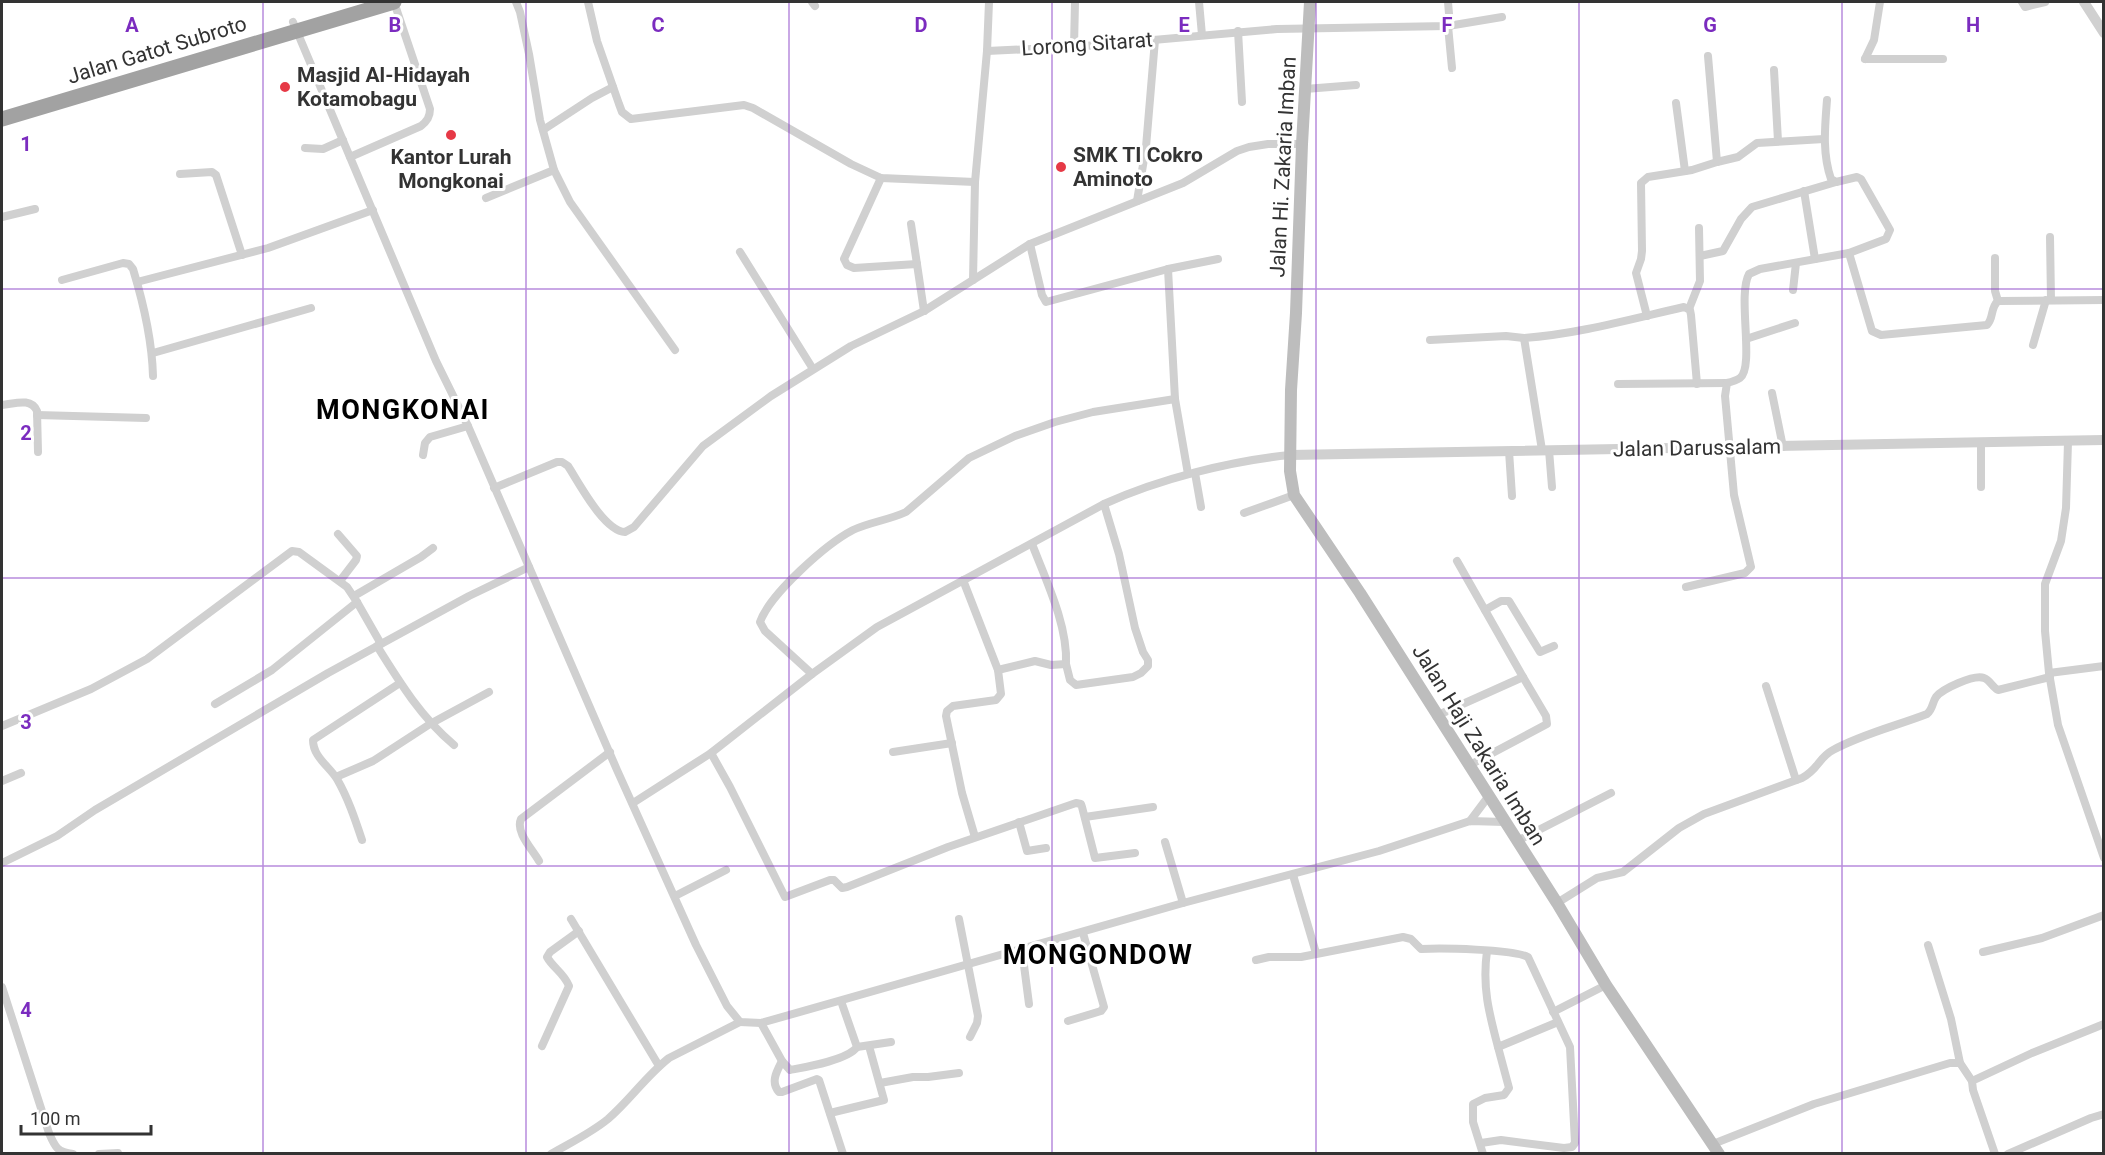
<svg xmlns="http://www.w3.org/2000/svg" width="2105" height="1155" font-family="Roboto,sans-serif">
<style>
.lines{fill:none;stroke-linecap:round;stroke-linejoin:round}
.minor{stroke:#d0d0d0;stroke-width:8}
.tertiary{stroke:#d0d0d0;stroke-width:10}
.secondary{stroke:#bdbdbd;stroke-width:12}
.trunk{stroke:#a2a2a2;stroke-width:15}
.grid{fill:none;stroke:#7b2cbf;stroke-width:1.5;stroke-opacity:0.55}
.poi-dot{fill:#e63946;stroke:#fff;stroke-width:2}
.labels{text-anchor:middle;dominant-baseline:central;stroke-width:6;stroke-linejoin:round;paint-order:stroke}
.street-label{font-size:21px;fill:#333;stroke:#fff}
.poi-label{font-size:21px;font-weight:bold;fill:#333;stroke:#fff;text-anchor:start}
.district-label{font-size:27px;font-weight:bold;letter-spacing:1.5px;fill:#000;stroke:#fff}
.grid-label{font-size:20px;text-anchor:middle;font-weight:bold;fill:#7b2cbf;stroke:#fff;stroke-width:6;stroke-linejoin:round;paint-order:stroke}
</style>
<rect width="100%" height="100%" fill="#fff"/>
<g class="lines">
<!-- minor -->
<g class="minor">
<path d="M516 2 520 12 529 54 540 120 554 170 570 202 675 350"/>
<path d="M588 2 597 41 619 104 622 112 631 119 744 105 753 108 851 164 881 178 975 182"/>
<path d="M812 2 815 6"/>
<path d="M989 2 987 51 1074 47 1277 29 1448 26 1502 17"/>
<path d="M1199 2 1202 35"/>
<path d="M1448 2 1450 26"/>
<path d="M2022 2 2025 7 2045 2"/>
<path d="M293 22 436 361 468 426 617 770 696 945 727 1006 740 1022 761 1023 1183 903 1379 851 1470 821 1504 822"/>
<path d="M1448 26 1452 68"/>
<path d="M1238 31 1242 102"/>
<path d="M1074 47 1075 2"/>
<path d="M1708 56 1717 162 1738 157 1757 143 1824 139"/>
<path d="M1865 59H1943"/>
<path d="M1865 59 1874 40 1880 2"/>
<path d="M1774 70 1778 141"/>
<path d="M1305 89 1356 85"/>
<path d="M1827 100C1825 126 1822 153 1831 179L1836 182 1857 177 1861 179 1890 230 1886 239 1849 253"/>
<path d="M1676 103 1685 171"/>
<path d="M543 130 592 98 613 87"/>
<path d="M305 148 323 149 343 140"/>
<path d="M350 157 421 126C427 121 430 117 430 109L394 2"/>
<path d="M180 174 212 172 216 175 242 255"/>
<path d="M881 178 844 259 847 265 854 268 917 264"/>
<path d="M1804 191 1815 259"/>
<path d="M486 198 554 170"/>
<path d="M1137 201 1146 147 1155 40"/>
<path d="M2 217 35 209"/>
<path d="M911 224 924 311"/>
<path d="M2050 237 2051 300"/>
<path d="M1030 244 1042 295 1046 302 1168 269 1218 259"/>
<path d="M740 252 813 369"/>
<path d="M1700 256 1723 251 1741 219 1752 207 1836 182"/>
<path d="M1995 258V291L1998 301"/>
<path d="M1168 269 1175 399"/>
<path d="M62 280 123 263 129 264 133 269C144 305 152 339 153 376"/>
<path d="M973 280 975 182 987 51"/>
<path d="M137 282 268 248 373 210"/>
<path d="M1793 290 1796 263"/>
<path d="M1689 309 1700 281 1699 228"/>
<path d="M1647 316 1636 273 1641 259 1642 251 1641 183 1648 177 1692 170 1717 162"/>
<path d="M1746 339 1795 323"/>
<path d="M1430 340 1506 336 1524 338"/>
<path d="M2033 345 2046 300"/>
<path d="M153 353 311 308"/>
<path d="M1618 384 1727 383"/>
<path d="M1772 393 1783 447"/>
<path d="M2 405C14 404 31 397 37 411L38 452"/>
<path d="M37 415 146 418"/>
<path d="M2068 442 2066 508 2061 541 2045 584V631L2049 673 2058 725 2104 858"/>
<path d="M1542 450 1524 338C1578 334 1631 319 1684 307L1690 310 1691 315 1697 384"/>
<path d="M1549 450 1552 487"/>
<path d="M1509 451 1512 496"/>
<path d="M423 455 425 443 430 437 468 426"/>
<path d="M1195 473 1201 507"/>
<path d="M1981 487V443"/>
<path d="M494 488 557 462H562L568 466C579 483 604 531 625 532L634 527 703 446 771 396 851 346 924 311 1030 244 1183 183 1237 151 1249 147 1268 144H1302"/>
<path d="M1244 513 1294 495"/>
<path d="M338 534 357 556 356 560 340 581"/>
<path d="M1032 544C1046 580 1068 626 1066 664"/>
<path d="M963 580 998 670 1001 694 996 700 953 706 947 711 946 716 962 793 975 837"/>
<path d="M1686 587 1745 573 1751 567 1734 495 1725 396 1727 383C1731 382 1737 380 1740 378 1755 366 1737 296 1749 274L1760 269 1849 253 1872 331 1881 335 1987 325C1994 318 1990 308 1998 301L2104 300"/>
<path d="M354 596 421 557 433 548"/>
<path d="M1485 610 1501 601H1509L1540 652 1554 646"/>
<path d="M377 646C400 683 421 717 454 745"/>
<path d="M998 670 1035 661 1051 665 1066 664 1070 680 1076 685 1133 677 1141 673 1148 666V660L1143 652 1135 628 1119 554 1104 504"/>
<path d="M2049 673 2104 666"/>
<path d="M812 674 765 631 760 622C770 594 826 544 853 530 870 522 889 520 906 512L969 458 1015 436 1055 422 1093 412 1175 399 1188 474"/>
<path d="M1766 686 1796 780"/>
<path d="M215 704 272 670 357 602"/>
<path d="M1436 716 1523 677 1457 561"/>
<path d="M2 726 91 689 147 659 292 551 299 552 347 587 357 602 381 644 469 596 529 567"/>
<path d="M893 752 952 743"/>
<path d="M711 753 730 787 785 897 830 880H834L842 888 847 887 948 847 1076 803 1081 804 1082 807 1095 858 1135 853"/>
<path d="M1468 766 1547 724 1546 716 1523 677"/>
<path d="M336 777 373 761 430 724 489 692"/>
<path d="M2 781 21 773"/>
<path d="M633 803 711 753 812 674 877 627 1104 504C1159 479 1230 461 1290 455"/>
<path d="M1085 817 1153 807"/>
<path d="M1470 821 1488 797"/>
<path d="M1019 822 1027 851 1046 848"/>
<path d="M362 840C355 819 348 798 337 779 329 766 313 757 313 740L400 683"/>
<path d="M1517 841 1611 793"/>
<path d="M1165 842 1183 903"/>
<path d="M539 861C533 850 515 832 521 819L610 752"/>
<path d="M2 863 57 836 95 810 328 673 381 644"/>
<path d="M1293 875 1316 953"/>
<path d="M675 896 726 870"/>
<path d="M1557 903 1597 878 1623 872 1679 828 1704 814 1802 778C1819 769 1818 758 1833 750 1862 734 1896 726 1927 714 1933 709 1932 703 1936 697 1942 689 1974 674 1984 678 1990 680 1992 687 1998 690L2050 677"/>
<path d="M571 919 659 1066"/>
<path d="M959 919 978 1016 977 1023 970 1037"/>
<path d="M1928 945 1951 1019 1960 1063"/>
<path d="M1022 950 1029 1004"/>
<path d="M1487 951C1482 987 1489 1013 1498 1047L1558 1022"/>
<path d="M1983 952 2042 938 2104 915"/>
<path d="M1256 960 1269 957H1301L1403 937 1411 939 1421 949C1441 948 1512 949 1528 957L1570 1047 1575 1143 1572 1147 1564 1148 1501 1140 1481 1143"/>
<path d="M2 987 49 1133C55 1147 57 1152 73 1154"/>
<path d="M1553 1012 1606 985"/>
<path d="M1068 1021 1101 1011 1104 1007 1083 933"/>
<path d="M761 1023 782 1061 790 1070C806 1067 848 1060 857 1047L841 1001"/>
<path d="M542 1046 569 986C564 973 553 968 547 957L550 952 579 931"/>
<path d="M857 1047 891 1042"/>
<path d="M782 1061C777 1071 770 1082 779 1092H782L817 1079 819 1080 843 1154"/>
<path d="M880 1083 913 1077H928L959 1073"/>
<path d="M830 1113 884 1100 869 1046"/>
<path d="M1713 1144 1814 1104 1950 1063H1960L1972 1081"/>
<path d="M99 1154 118 1153"/>
<path d="M551 1154C570 1143 591 1133 608 1119 630 1100 646 1076 669 1058L740 1022"/>
<path d="M1483 1154 1473 1122V1104L1485 1098 1504 1095 1509 1088 1498 1047"/>
<path d="M1995 1154 1973 1090 1972 1081 2032 1053 2104 1024"/>
<path d="M2008 1154 2091 1118 2104 1114"/>
</g>
<!-- tertiary -->
<g class="tertiary">
<path d="M2084 2 2104 33"/>
<path d="M1290 455 2104 440"/>
</g>
<!-- secondary -->
<path class="secondary" d="M1310 2 1302 144 1296 313 1291 390 1290 471 1294 495 1360 593 1557 903 1606 985 1719 1154"/>
<!-- trunk -->
<path class="trunk" d="M2 119 394 2"/>
</g>
<!-- grid -->
<path class="grid" d="M263 2V1154M526 2V1154M789 2V1154M1052 2V1154M1316 2V1154M1579 2V1154M1842 2V1154M2 289H2104M2 578H2104M2 866H2104"/>
<!-- markers -->
<g class="poi-dot">
<circle cx="285" cy="87" r="6"/>
<circle cx="451" cy="135" r="6"/>
<circle cx="1061" cy="167" r="6"/>
</g>
<g class="labels">
<!-- street labels -->
<g class="street-label">
<text transform="translate(1087 44) rotate(-4)">Lorong Sitarat</text>
<text transform="translate(157 50) rotate(-17)">Jalan Gatot Subroto</text>
<text transform="translate(1283 167) rotate(-87)">Jalan Hi. Zakaria Imban</text>
<text transform="translate(1697 448) rotate(-1)">Jalan Darussalam</text>
<text transform="translate(1479 745) rotate(58)">Jalan Haji Zakaria Imban</text>
</g>
<!-- poi labels -->
<g class="poi-label">
<text x="297" y="75">Masjid Al-Hidayah<tspan x="297" dy="24">Kotamobagu</tspan></text>
<text x="1073" y="155">SMK TI Cokro<tspan x="1073" dy="24">Aminoto</tspan></text>
<text x="451" y="157" text-anchor="middle">Kantor Lurah<tspan x="451" dy="24">Mongkonai</tspan></text>
</g>
<!-- district labels -->
<g class="district-label">
<text x="403" y="410">MONGKONAI</text>
<text x="1098" y="955">MONGONDOW</text>
</g>
</g>
<g class="grid-label">
<text x="132" y="32">A</text>
<text x="395" y="32">B</text>
<text x="658" y="32">C</text>
<text x="921" y="32">D</text>
<text x="1184" y="32">E</text>
<text x="1447" y="32">F</text>
<text x="1710" y="32">G</text>
<text x="1973" y="32">H</text>
<text x="26" y="151">1</text>
<text x="26" y="440">2</text>
<text x="26" y="729">3</text>
<text x="26" y="1017">4</text>
</g>
<!-- border -->
<rect width="2105" height="1155" fill="none" stroke="#333333" stroke-width="6"/>
<!-- scale -->
<path d="M21 1125v9h130v-9" fill="none" stroke="#333333" stroke-width="3"/>
<text x="30" y="1125" font-size="18" fill="#333333" stroke="#ffffff" stroke-width="4.5" paint-order="stroke">100 m</text>
</svg>
